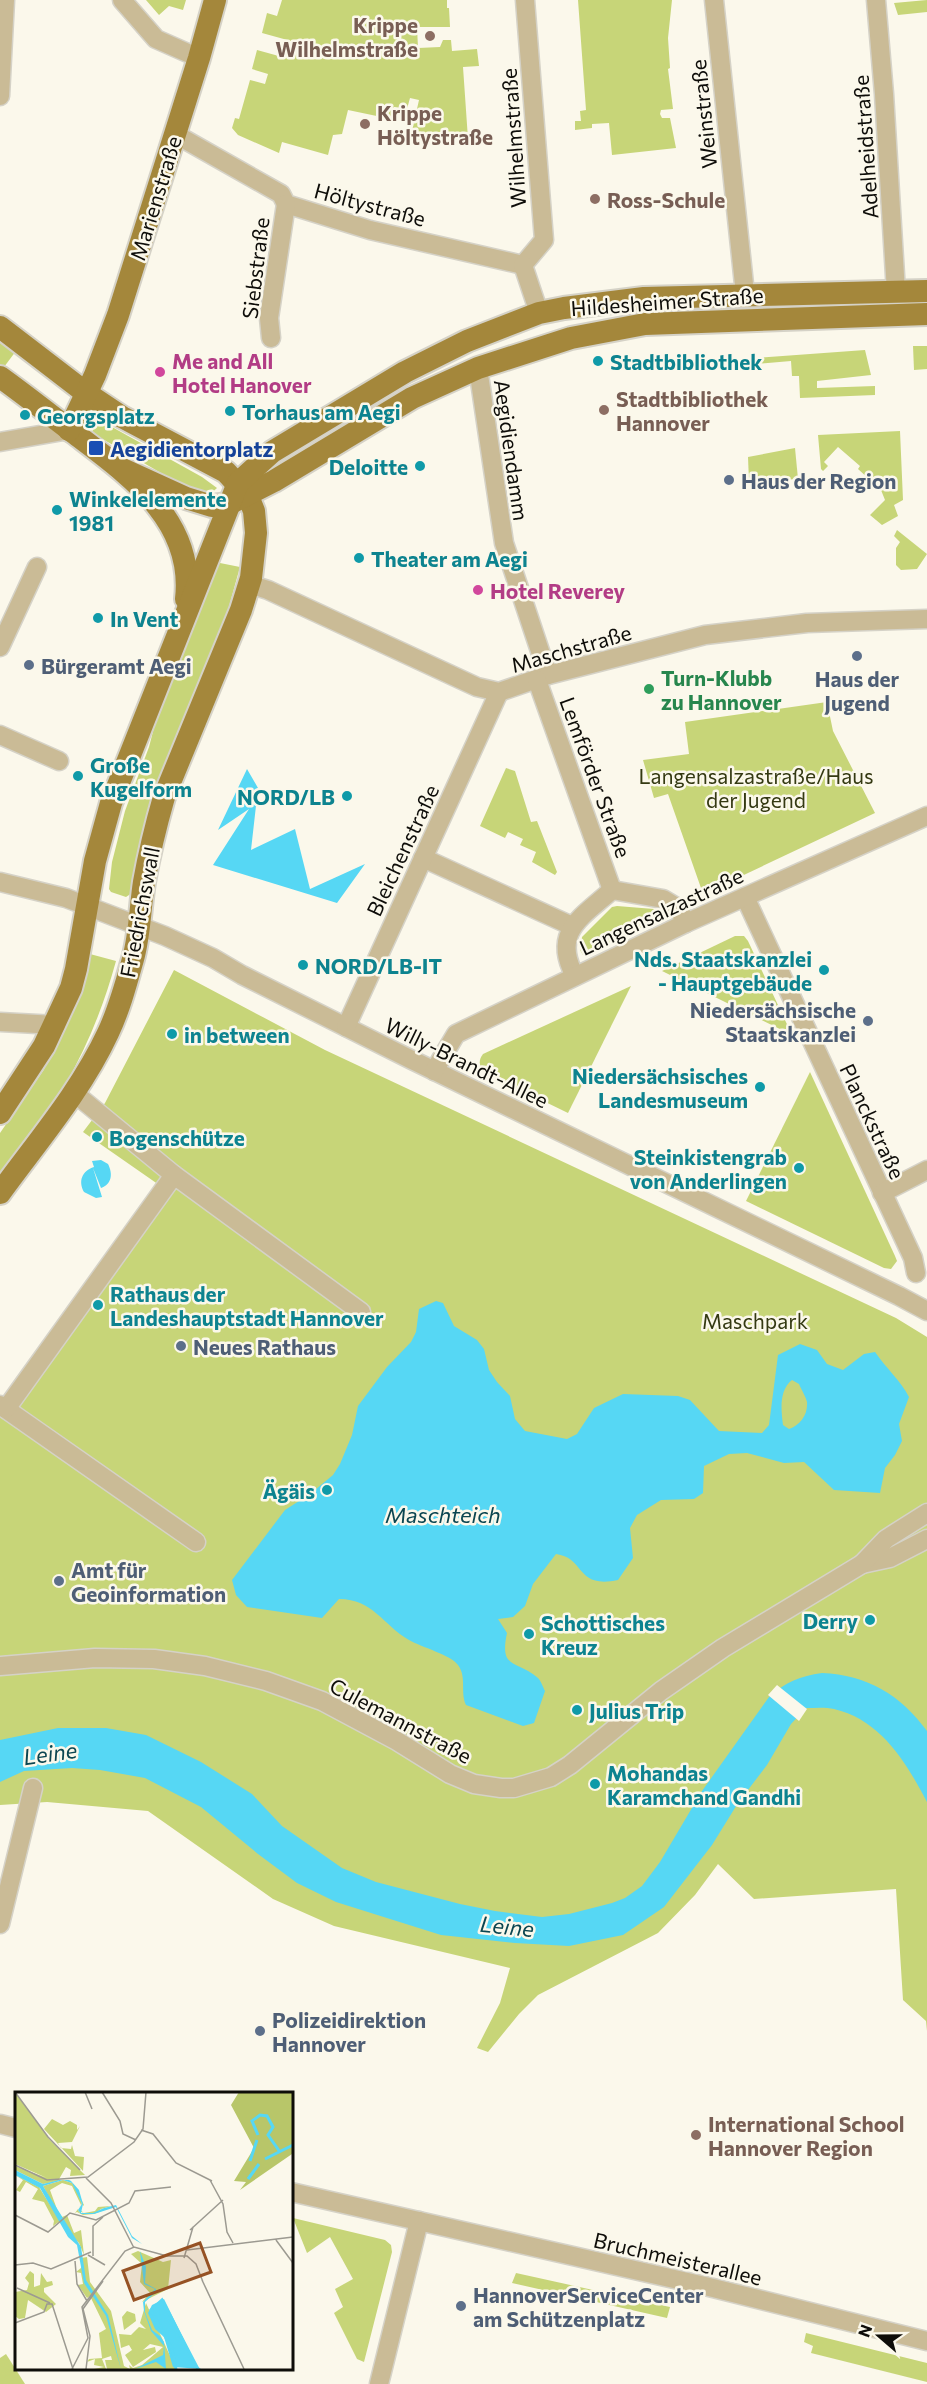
<svg xmlns="http://www.w3.org/2000/svg" width="927" height="2384" font-family="Commissioner,sans-serif">
<style>
.green{fill:#c7d578}
.water{fill:#56d7f4;fill-rule:evenodd}
.pier{fill:#fbf8eb}
.lines{fill:none;stroke-linecap:round;stroke-linejoin:round}
.minor-casing{stroke:#d5d2c7;stroke-width:21}
.major-casing{stroke:#d5d2c7;stroke-width:26}
.minor{stroke:#cabb96;stroke-width:18}
.major{stroke:#a4873b;stroke-width:22}
.education-dot{fill:#8d6e63;stroke:#fbf8eb;stroke-width:2}
.culture-dot{fill:#0f9aa8;stroke:#fbf8eb;stroke-width:2}
.hotel-dot{fill:#d1479c;stroke:#fbf8eb;stroke-width:2}
.transit-dot{fill:#1a4fb4;stroke:#fbf8eb;stroke-width:2}
.service-dot{fill:#5c6f8a;stroke:#fbf8eb;stroke-width:2}
.leisure-dot{fill:#2e9e5b;stroke:#fbf8eb;stroke-width:2}
.labels{text-anchor:middle;dominant-baseline:central;stroke-width:5;stroke-linejoin:round;paint-order:stroke}
.education-label{font-size:21px;font-weight:bold;fill:#785e54;stroke:#fbf8eb;text-anchor:start}
.street-label{font-size:21px;fill:#0e0d09;stroke:#fbf8eb}
.hotel-label{font-size:21px;font-weight:bold;fill:#b23c85;stroke:#fbf8eb;text-anchor:start}
.culture-label{font-size:21px;font-weight:bold;fill:#0d838f;stroke:#fbf8eb;text-anchor:start}
.transit-label{font-size:21px;font-weight:bold;fill:#164399;stroke:#fbf8eb;text-anchor:start}
.service-label{font-size:21px;font-weight:bold;fill:#4e5e75;stroke:#fbf8eb;text-anchor:start}
.leisure-label{font-size:21px;font-weight:bold;fill:#27864d;stroke:#fbf8eb;text-anchor:start}
.park-label{font-size:21px;fill:#343912;stroke:#fbf8eb}
.water-label{font-size:22px;font-style:italic;fill:#0b4651;stroke:#fbf8eb}
.inset-river{fill:none;stroke:#56d7f4;stroke-width:3}
.inset-road{fill:none;stroke:#9c9a91;stroke-width:1.5}
.view{fill:#965224;fill-opacity:0.15;stroke:#965224;stroke-width:3}
.inset-edge{fill:none;stroke:#0e0d09;stroke-width:3}
</style>
<rect width="100%" height="100%" fill="#fbf8eb"/>
<!-- green -->
<g class="green">
<path d="M146 0H186L183 10 169 6 159 15Z"/>
<path d="M282 0H447V8H449L450 27H417L418 48 440 47 443 40H451L452 51 477 49 479 66 463 67 468 139 424 143 410 140 419 100 410 98 407 109 394 107 391 119 348 110 342 134 333 135 328 155 282 142 279 153 238 135 232 128 235 118 239 119 250 80 265 84 268 74 252 69 257 50 286 58 291 41 262 33 267 13 277 16Z"/>
<path d="M578 0H672L668 38 670 68 668 69 673 109 661 110 660 114 662 118H670L676 148 612 155 609 123 592 124V128L575 130V121H581L580 111 586 110Z"/>
<path d="M927 0V12L898 15 894 3Z"/>
<path d="M0 333 19 347 1 371 0 370Z"/>
<path d="M913 346H927V369L914 370Z"/>
<path d="M865 350 871 375 817 381V388L875 386V395L800 398 799 376H792L791 361 743 365 742 359Z"/>
<path d="M94 417 202 477 217 488 209 495 197 494 94 434 91 426Z"/>
<path d="M900 431 903 500 894 505 898 516 882 525 870 515 885 500 881 490 858 469 860 466 838 447 824 462 828 466 823 471 821 469 818 435Z"/>
<path d="M795 448 798 479 749 482 748 457Z"/>
<path d="M897 530 927 554 917 569 901 570 896 565V548L900 542 894 536Z"/>
<path d="M215 562 240 567 228 610 168 760 132 893 126 897 111 892 109 889 112 862 125 811 149 747 158 712Z"/>
<path d="M827 702 833 731 875 813 714 889 701 888 668 794 654 798 643 760 689 754 685 722Z"/>
<path d="M506 768 515 771 531 822 537 821 557 872 555 875 532 862 536 852 520 845 523 839 508 832 505 838 480 826Z"/>
<path d="M617 906 654 909 659 912 660 919 583 955 580 950 582 937 612 907Z"/>
<path d="M735 936H744L748 941 792 1035 662 971Z"/>
<path d="M90 954 116 961C104 1005 88 1045 65 1085 46 1116 21 1146 0 1175V1133L43 1071 64 1029Z"/>
<path d="M174 970 325 1050 896 1318 927 1337V2031L926 2021 903 2000 896 1889 754 1899 718 1864 695 1895 658 1933 538 1995 519 2014 488 2052 477 2048 500 2003 510 1968 334 1926 273 1899 148 1811 47 1802 0 1805V1408L162 1187 83 1132 105 1103Z"/>
<path d="M631 986 568 1113 484 1072C479 1065 478 1061 483 1054Z"/>
<path d="M810 1072 895 1256 897 1261 891 1269 884 1268 746 1201Z"/>
<path d="M293 2218 385 2240 391 2245 392 2252 364 2362 357 2359 334 2313 343 2307 335 2289 353 2279 330 2237 307 2253Z"/>
<path d="M516 2273 670 2307 667 2318 512 2283Z"/>
<path d="M806 2333 927 2363V2382L811 2353 813 2346 804 2342Z"/>
<path d="M6 2354 25 2384H0V2358Z"/>
</g>
<!-- water -->
<g class="water">
<path d="M247 769 258 788 251 850 295 829 310 889 365 864 337 903 213 865 249 809 218 830Z"/>
<path d="M101 1160 108 1164C113 1174 112 1184 101 1188L93 1168 102 1197 96 1198 84 1192C78 1181 82 1171 94 1167L92 1161Z"/>
<path d="M436 1301 443 1303 454 1326 477 1340 484 1349 489 1370 497 1382 510 1396 515 1419 525 1431 567 1439 577 1434 594 1408 623 1394 678 1396 690 1400 719 1431 762 1433 769 1425 778 1355 800 1344 817 1350 827 1364 843 1370 864 1354 875 1352C886 1368 900 1380 909 1397L899 1424 902 1441 895 1455 885 1468 880 1493 834 1490 804 1462 784 1463 747 1453 729 1454 704 1466 703 1493 694 1499 661 1500 637 1515 630 1528 633 1558 618 1580C575 1589 586 1558 556 1554L533 1584 525 1606 513 1617 498 1619 507 1633C499 1670 517 1660 538 1678 541 1681 543 1687 545 1691L534 1723 523 1726 466 1705C460 1692 467 1677 458 1665 451 1655 421 1647 409 1640 383 1625 373 1599 339 1599L322 1618 247 1607 236 1595 232 1580 285 1510 310 1494 333 1475 340 1464 352 1435 358 1406 387 1367 411 1342 416 1332 419 1309ZM792 1380 799 1384C801 1389 806 1397 807 1402 808 1415 800 1425 789 1429L783 1425C781 1410 779 1390 792 1380Z"/>
<path d="M822 1673C867 1675 901 1695 927 1731V1802C906 1762 881 1720 834 1709 826 1707 815 1708 806 1708L791 1724 767 1765 738 1803 712 1845 664 1907 623 1935 569 1946 515 1943 441 1935 336 1902 297 1883 258 1854 201 1807 145 1778 100 1770 72 1768 24 1771 0 1782V1740L58 1728H106L146 1735 201 1762 252 1794 282 1826 342 1868 376 1882 460 1904 495 1911 542 1917 569 1914 612 1903 625 1898 642 1886 660 1862 702 1791 769 1697C786 1682 800 1676 822 1673Z"/>
</g>
<!-- pier -->
<path class="pier" d="M777 1685 807 1709 799 1721 768 1695Z"/>
<g class="lines">
<!-- minor casing -->
<g class="minor-casing">
<g id="minor">
<path d="M122 0 156 39 199 58"/>
<path d="M714 0 745 294"/>
<path d="M876 0 884 94 896 292"/>
<path d="M0 96 5 0"/>
<path d="M175 134 281 194 286 204 370 230 523 265"/>
<path d="M523 265 544 240 525 0"/>
<path d="M523 265 539 313"/>
<path d="M271 338 269 318 286 204"/>
<path d="M478 368 504 543 548 675"/>
<path d="M0 442 69 430"/>
<path d="M249 584 268 590 477 687 499 692 548 675 705 635 807 623 927 619"/>
<path d="M0 647 37 567"/>
<path d="M537 680 612 890"/>
<path d="M0 735 59 761"/>
<path d="M423 858 572 926"/>
<path d="M0 882 66 898 165 936 213 958 242 975 412 1060 899 1296 927 1311"/>
<path d="M745 897 913 1258 916 1273"/>
<path d="M575 976C551 932 582 917 612 890L663 899 678 908 686 923"/>
<path d="M0 1022 56 1025"/>
<path d="M346 1027 499 692"/>
<path d="M434 1071 456 1034 686 923 927 816"/>
<path d="M73 1092 174 1175 361 1312"/>
<path d="M882 1193 927 1170"/>
<path d="M0 1405 196 1542"/>
<path d="M6 1409 174 1175"/>
<path d="M862 1564 890 1558 927 1539"/>
<path d="M0 1666 95 1658 154 1659 205 1666 266 1681 322 1701 397 1741 450 1774 474 1784 501 1788H514L551 1777 570 1765 661 1691 723 1648 862 1564 886 1539 927 1513"/>
<path d="M0 1924 33 1788"/>
<path d="M0 2124 16 2128"/>
<path d="M291 2192 705 2286 927 2341"/>
<path d="M379 2384 419 2221"/>
</g>
</g>
<!-- major casing -->
<g class="major-casing">
<g id="major">
<path d="M0 327 86 393 122 417 226 472 248 496 254 511 256 533 251 578 241 610 164 797C156 825 149 854 144 882 140 908 140 934 133 959 126 984 119 1010 108 1033 81 1091 37 1142 0 1193"/>
<path d="M0 377C25 395 49 414 74 433 129 475 195 520 186 599"/>
<path d="M69 430 95 375 118 315 199 58 215 0"/>
<path d="M118 467 186 498 212 506 229 504 274 481 412 398 478 368 571 338 645 324 927 314"/>
<path d="M0 1113 44 1046 71 988 76 969 95 861 111 803 238 483 272 452 405 372 467 341 539 313 564 308 644 298 927 291"/>
</g>
</g>
<!-- minor -->
<use href="#minor" class="minor"/>
<!-- major -->
<use href="#major" class="major"/>
</g>
<!-- markers -->
<g class="education-dot">
<circle cx="430" cy="36" r="6"/>
<circle cx="365" cy="124" r="6"/>
<circle cx="595" cy="199" r="6"/>
<circle cx="604" cy="410" r="6"/>
<circle cx="696" cy="2135" r="6"/>
</g>
<g class="culture-dot">
<circle cx="598" cy="361" r="6"/>
<circle cx="230" cy="411" r="6"/>
<circle cx="25" cy="415" r="6"/>
<circle cx="420" cy="466" r="6"/>
<circle cx="57" cy="510" r="6"/>
<circle cx="359" cy="558" r="6"/>
<circle cx="98" cy="618" r="6"/>
<circle cx="78" cy="776" r="6"/>
<circle cx="347" cy="796" r="6"/>
<circle cx="303" cy="965" r="6"/>
<circle cx="824" cy="970" r="6"/>
<circle cx="172" cy="1034" r="6"/>
<circle cx="760" cy="1087" r="6"/>
<circle cx="97" cy="1137" r="6"/>
<circle cx="799" cy="1168" r="6"/>
<circle cx="98" cy="1305" r="6"/>
<circle cx="327" cy="1490" r="6"/>
<circle cx="870" cy="1620" r="6"/>
<circle cx="529" cy="1634" r="6"/>
<circle cx="577" cy="1710" r="6"/>
<circle cx="595" cy="1784" r="6"/>
</g>
<g class="hotel-dot">
<circle cx="160" cy="372" r="6"/>
<circle cx="478" cy="590" r="6"/>
</g>
<rect class="transit-dot" x="88" y="440" width="16" height="16" rx="3"/>
<g class="service-dot">
<circle cx="729" cy="480" r="6"/>
<circle cx="857" cy="656" r="6"/>
<circle cx="29" cy="665" r="6"/>
<circle cx="868" cy="1021" r="6"/>
<circle cx="181" cy="1346" r="6"/>
<circle cx="59" cy="1581" r="6"/>
<circle cx="260" cy="2031" r="6"/>
<circle cx="461" cy="2306" r="6"/>
</g>
<circle class="leisure-dot" cx="649" cy="689" r="6"/>
<g class="labels">
<!-- education labels -->
<g class="education-label">
<text x="418" y="24" text-anchor="end">Krippe<tspan x="418" dy="24">Wilhelmstraße</tspan></text>
<text x="377" y="112">Krippe<tspan x="377" dy="24">Höltystraße</tspan></text>
<text x="607" y="199">Ross-Schule</text>
<text x="616" y="398">Stadtbibliothek<tspan x="616" dy="24">Hannover</tspan></text>
<text x="708" y="2123">International School<tspan x="708" dy="24">Hannover Region</tspan></text>
</g>
<!-- street labels -->
<g class="street-label">
<text transform="translate(703 114) rotate(-96)">Weinstraße</text>
<text transform="translate(513 138) rotate(-94)">Wilhelmstraße</text>
<text transform="translate(865 147) rotate(-94)">Adelheidstraße</text>
<text transform="translate(155 198) rotate(-73)">Marienstraße</text>
<text transform="translate(370 204) rotate(15)">Höltystraße</text>
<text transform="translate(255 268) rotate(-83)">Siebstraße</text>
<text transform="translate(667 301) rotate(-4)">Hildesheimer Straße</text>
<text transform="translate(512 450) rotate(82)">Aegidiendamm</text>
<text transform="translate(571 648) rotate(-16)">Maschstraße</text>
<text transform="translate(596 777) rotate(70)">Lemförder Straße</text>
<text transform="translate(402 850) rotate(-65)">Bleichenstraße</text>
<text transform="translate(661 911) rotate(-25)">Langensalzastraße</text>
<text transform="translate(139 912) rotate(-79)">Friedrichswall</text>
<text transform="translate(467 1062) rotate(26)">Willy-Brandt-Allee</text>
<text transform="translate(873 1121) rotate(65)">Planckstraße</text>
<text transform="translate(401 1720) rotate(28)">Culemannstraße</text>
<text transform="translate(678 2258) rotate(13)">Bruchmeisterallee</text>
</g>
<!-- hotel labels -->
<g class="hotel-label">
<text x="172" y="360">Me and All<tspan x="172" dy="24">Hotel Hanover</tspan></text>
<text x="490" y="590">Hotel Reverey</text>
</g>
<!-- culture labels -->
<g class="culture-label">
<text x="610" y="361">Stadtbibliothek</text>
<text x="242" y="411">Torhaus am Aegi</text>
<text x="37" y="415">Georgsplatz</text>
<text x="408" y="466" text-anchor="end">Deloitte</text>
<text x="69" y="498">Winkelelemente<tspan x="69" dy="24">1981</tspan></text>
<text x="371" y="558">Theater am Aegi</text>
<text x="110" y="618">In Vent</text>
<text x="90" y="764">Große<tspan x="90" dy="24">Kugelform</tspan></text>
<text x="335" y="796" text-anchor="end">NORD/LB</text>
<text x="812" y="958" text-anchor="end">Nds. Staatskanzlei<tspan x="812" dy="24">- Hauptgebäude</tspan></text>
<text x="315" y="965">NORD/LB-IT</text>
<text x="184" y="1034">in between</text>
<text x="748" y="1075" text-anchor="end">Niedersächsisches<tspan x="748" dy="24">Landesmuseum</tspan></text>
<text x="109" y="1137">Bogenschütze</text>
<text x="787" y="1156" text-anchor="end">Steinkistengrab<tspan x="787" dy="24">von Anderlingen</tspan></text>
<text x="110" y="1293">Rathaus der<tspan x="110" dy="24">Landeshauptstadt Hannover</tspan></text>
<text x="315" y="1490" text-anchor="end">Ägäis</text>
<text x="858" y="1620" text-anchor="end">Derry</text>
<text x="541" y="1622">Schottisches<tspan x="541" dy="24">Kreuz</tspan></text>
<text x="589" y="1710">Julius Trip</text>
<text x="607" y="1772">Mohandas<tspan x="607" dy="24">Karamchand Gandhi</tspan></text>
</g>
<!-- transit labels -->
<g class="transit-label">
<text x="110" y="448">Aegidientorplatz</text>
</g>
<!-- service labels -->
<g class="service-label">
<text x="741" y="480">Haus der Region</text>
<text x="41" y="665">Bürgeramt Aegi</text>
<text x="857" y="678" text-anchor="middle">Haus der<tspan x="857" dy="24">Jugend</tspan></text>
<text x="856" y="1009" text-anchor="end">Niedersächsische<tspan x="856" dy="24">Staatskanzlei</tspan></text>
<text x="193" y="1346">Neues Rathaus</text>
<text x="71" y="1569">Amt für<tspan x="71" dy="24">Geoinformation</tspan></text>
<text x="272" y="2019">Polizeidirektion<tspan x="272" dy="24">Hannover</tspan></text>
<text x="473" y="2294">HannoverServiceCenter<tspan x="473" dy="24">am Schützenplatz</tspan></text>
</g>
<!-- leisure labels -->
<g class="leisure-label">
<text x="661" y="677">Turn-Klubb<tspan x="661" dy="24">zu Hannover</tspan></text>
</g>
<!-- park labels -->
<g class="park-label">
<text x="756" y="775">Langensalzastraße/Haus<tspan x="756" dy="24">der Jugend</tspan></text>
<text x="755" y="1320">Maschpark</text>
</g>
<!-- water labels -->
<g class="water-label">
<text x="443" y="1514">Maschteich</text>
<text transform="translate(50 1753) rotate(-8)">Leine</text>
<text transform="translate(507 1926) rotate(6)">Leine</text>
</g>
</g>
<!-- overview -->
<g transform="translate(15 2092)">
<rect width="278" height="278" fill="#fbf8eb"/>
<path d="M0 0 34 47 70 83 55 84 56 78 51 75 43 89 28 92 0 78V74L32 86 0 72ZM37 27 48 33 55 29 62 33V38L65 34 57 50 43 51 46 56 56 57 57 53 60 64 69 65 68 79 29 37ZM0 83 24 95 45 129 38 134 39 129 29 110 17 107 23 97 11 90 5 100 1 98 8 88ZM48 88 57 91 61 96 67 112 63 117 64 120 68 122H72L64 119 68 114 66 107 69 113 68 114 65 118 69 121 80 119 83 115 96 114 86 117 82 120 89 117 97 115 79 122 68 123 62 120 60 121 66 113 57 94 47 91 35 98 43 120 47 125 52 123 59 141 66 138 69 163 64 151 55 142 28 94ZM123 159 148 170 156 168 153 197 127 210 135 201 125 190 127 172 116 162ZM72 165 75 190 96 219 109 274 115 277 114 273 118 276 127 273 148 255 135 252 128 258 140 255 141 260 118 275 110 263 117 258 114 253 106 256 104 242 116 243 124 235 131 237 125 231 131 211 161 277H92L90 268H97L96 264 87 267 91 277H79L89 275 79 273 80 267 72 270 74 267 87 266 84 241 91 237 75 204 72 206 63 193 68 192 66 181 61 180 66 176V166ZM15 179 19 182V195L25 193 26 181 32 190 37 189 38 193 29 196V200L41 212 31 220 13 208 10 226 4 227 0 224V200L12 198 14 191 10 186ZM112 219 120 222 121 229 109 238 107 225Z" fill="#c7d578"/>
<path d="M224 0H277V62L225 98 231 90 219 89 239 56 216 13Z" fill="#b8c669"/>
<path d="M0 78 28 92 44 88H54L56 89 64 98 68 112 66 121H78L89 116 101 113 117 144 127 152 117 146 101 115 79 122H66L63 118 67 112 57 91 48 88 28 94 66 155 71 188 93 223 106 277 91 224 69 191 62 153 53 145 25 96 0 83ZM125 159 131 175 130 191 141 197 140 201 130 210V220L137 238 145 244 149 250 151 277 141 270 120 277 148 263 149 254 136 239 129 219 128 210 140 197 129 192ZM149 207 182 274 186 277 158 275 149 245 140 237 133 221 137 213Z" fill="#56d7f4"/>
<path class="inset-river" d="M243 43 237 29 245 23 252 24 258 35 253 43 265 60M250 67 278 53M235 69 242 48M233 87 244 72M161 277 157 257 136 218 147 208 183 277"/>
<path class="inset-road" d="M0 0 33 45 65 78M70 0 77 17M87 0 105 29 108 42 121 48M126 38 138 42 161 71 197 89M0 73 32 88 73 85 119 50 128 37 131 0M71 86 96 111 119 156M195 88 208 112 212 140 218 151M0 123 33 140 55 121 81 128 114 111 120 99 156 95M175 138 208 108M261 148 278 171M172 158 278 145M73 163 90 173M78 164V134L88 125M169 166 178 135M60 169 62 192 72 209M0 173 18 171 36 177 76 160M187 188 229 277M2 196 35 211M0 231 29 220 32 212H37L58 277M57 277 73 246 67 215 110 159 119 155 152 164H172L181 172 188 190M71 277 75 244 68 217 88 189"/>
<path class="view" d="M185 151 196 180 119 208 108 179Z"/>
<rect width="278" height="278" class="inset-edge"/>
</g>
<!-- north arrow -->
<g transform="translate(879 2336) rotate(290)" stroke="#fbf8eb" stroke-width="4.5" paint-order="stroke">
<path d="M0-4.5L10 22L0 15L-10 22Z" fill="#0e0d09"/>
<text y="-9" font-size="16" font-weight="bold" text-anchor="middle" fill="#0e0d09">N</text>
</g>
</svg>
